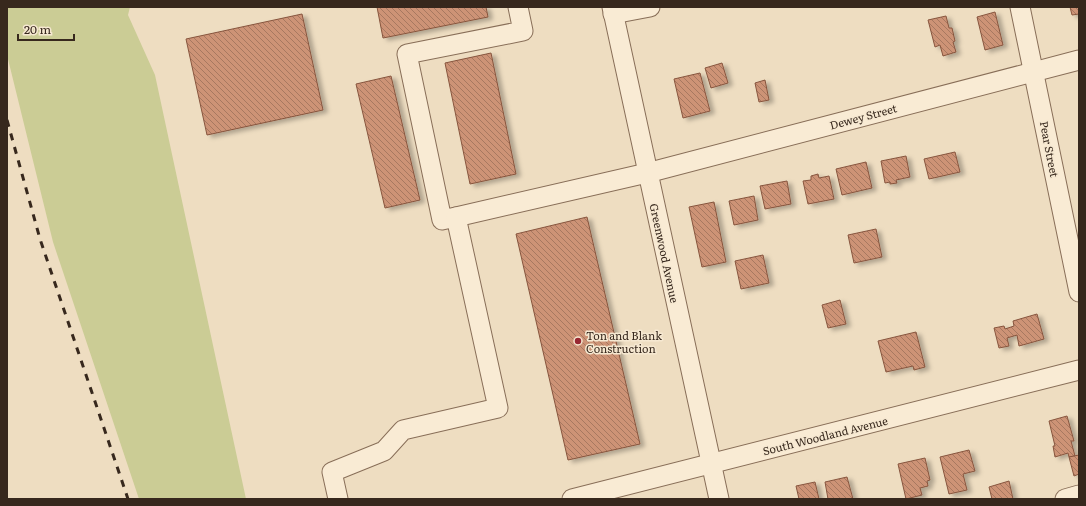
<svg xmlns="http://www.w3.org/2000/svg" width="1086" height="506" font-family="Literata,serif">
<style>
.green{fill:#cbcc95}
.building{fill:url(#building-back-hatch);stroke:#87553e;filter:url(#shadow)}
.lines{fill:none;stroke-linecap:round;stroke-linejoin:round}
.minor-casing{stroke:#886e58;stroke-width:21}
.minor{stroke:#f9ebd4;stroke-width:19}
.rail{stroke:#37281d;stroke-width:3;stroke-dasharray:7 7;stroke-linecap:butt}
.poi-dot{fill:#982832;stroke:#f6e8d1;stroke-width:1.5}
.labels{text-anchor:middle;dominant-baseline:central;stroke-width:3;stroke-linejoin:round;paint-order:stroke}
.street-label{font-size:11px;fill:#37281d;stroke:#f6e8d1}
.poi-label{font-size:11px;fill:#37281d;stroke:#f6e8d1;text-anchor:start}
</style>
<defs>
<pattern id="building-back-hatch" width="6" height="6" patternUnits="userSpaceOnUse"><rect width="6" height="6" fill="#cd9376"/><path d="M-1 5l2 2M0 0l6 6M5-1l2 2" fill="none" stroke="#a77860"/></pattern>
<filter id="shadow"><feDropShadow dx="4.5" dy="2.5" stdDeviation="2" flood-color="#0004"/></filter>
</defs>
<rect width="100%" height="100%" fill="#eeddc1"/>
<!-- green -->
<path class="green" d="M7 7H130L128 15 155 75 246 499H139L53 242 7 55Z"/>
<!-- building -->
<g class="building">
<path d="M377 7H486L488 17 383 38Z"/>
<path d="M1070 7H1079V14L1072 15Z"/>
<path d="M995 12 1003 45 985 50 977 17Z"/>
<path d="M302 14 323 110 207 135 186 39Z"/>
<path d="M946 16 949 28H952L955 41 953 42 956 52 943 56 940 45 935 47 928 20Z"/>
<path d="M491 53 516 174 470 184 445 63Z"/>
<path d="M722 63 728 83 711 88 705 68Z"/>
<path d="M700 73 710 111 683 118 674 79Z"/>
<path d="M391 76 420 200 385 208 356 84Z"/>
<path d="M765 80 769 100 759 102 755 83Z"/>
<path d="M955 152 960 172 929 179 924 159Z"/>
<path d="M906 156 910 177 896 180 897 183 890 184V182L885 183 881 161Z"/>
<path d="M866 162 872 188 842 195 836 169Z"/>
<path d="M818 174 819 178 829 176 834 199 808 204 803 181 811 180V176Z"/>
<path d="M787 181 791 204 765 209 760 186Z"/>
<path d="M754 196 758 220 734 225 729 201Z"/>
<path d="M714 202 726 262 702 267 689 207Z"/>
<path d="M587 217 640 444 568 460 516 234Z"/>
<path d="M876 229 882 257 854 263 848 235Z"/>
<path d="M763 255 769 283 741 289 735 261Z"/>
<path d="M840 300 846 324 828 328 822 305Z"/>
<path d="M1037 314 1044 339 1019 346 1017 335 1007 338 1009 346 999 348 994 328 1004 326 1005 329 1014 326 1013 321Z"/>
<path d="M916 332 925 367 914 370 913 366 886 372 878 341Z"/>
<path d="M1067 416 1074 441H1071L1075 456 1069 457 1068 453 1055 457 1053 446H1055L1049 421Z"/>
<path d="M969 450 975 471 963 474 967 490 949 494 940 457Z"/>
<path d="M1079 455V474L1074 476 1069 457Z"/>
<path d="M925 458 930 480 927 481 928 486 920 488 922 495 906 499 898 464Z"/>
<path d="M847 477 853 499H828L825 482Z"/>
<path d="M1009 481 1013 499H992L989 487Z"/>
<path d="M815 482 819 499H799L796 486Z"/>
</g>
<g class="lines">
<!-- minor casing -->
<g class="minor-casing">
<g id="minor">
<path d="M612 7 719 499"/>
<path d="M1020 7 1079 292"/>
<path d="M613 14 650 7"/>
<path d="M456 217 442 220 407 54 523 31 518 7"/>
<path d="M338 499 332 472 384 451 403 430 498 408 456 217 647 173 1079 60"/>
<path d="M572 499 1079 370"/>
<path d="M1065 499 1079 495"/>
</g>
</g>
<!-- minor -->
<use href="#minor" class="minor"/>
<!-- rail -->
<path class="rail" d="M7 120 40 239 128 499"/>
</g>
<!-- markers -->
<circle class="poi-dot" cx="578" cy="341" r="4"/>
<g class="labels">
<!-- street labels -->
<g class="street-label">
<text transform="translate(863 116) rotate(-15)">Dewey Street</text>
<text transform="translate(1050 149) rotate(79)">Pear Street</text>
<text transform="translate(665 253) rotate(78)">Greenwood Avenue</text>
<text transform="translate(825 435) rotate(-14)">South Woodland Avenue</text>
</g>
<!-- poi labels -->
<g class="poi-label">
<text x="586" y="335">Ton and Blank<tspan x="586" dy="13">Construction</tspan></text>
</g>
</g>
<!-- border -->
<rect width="1086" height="506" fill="none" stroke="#37281d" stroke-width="16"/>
<!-- scale -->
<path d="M18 34v6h56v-6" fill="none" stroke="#37281d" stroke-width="2"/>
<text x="24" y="34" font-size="12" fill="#37281d" stroke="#f6e8d1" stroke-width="3" paint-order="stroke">20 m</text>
</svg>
